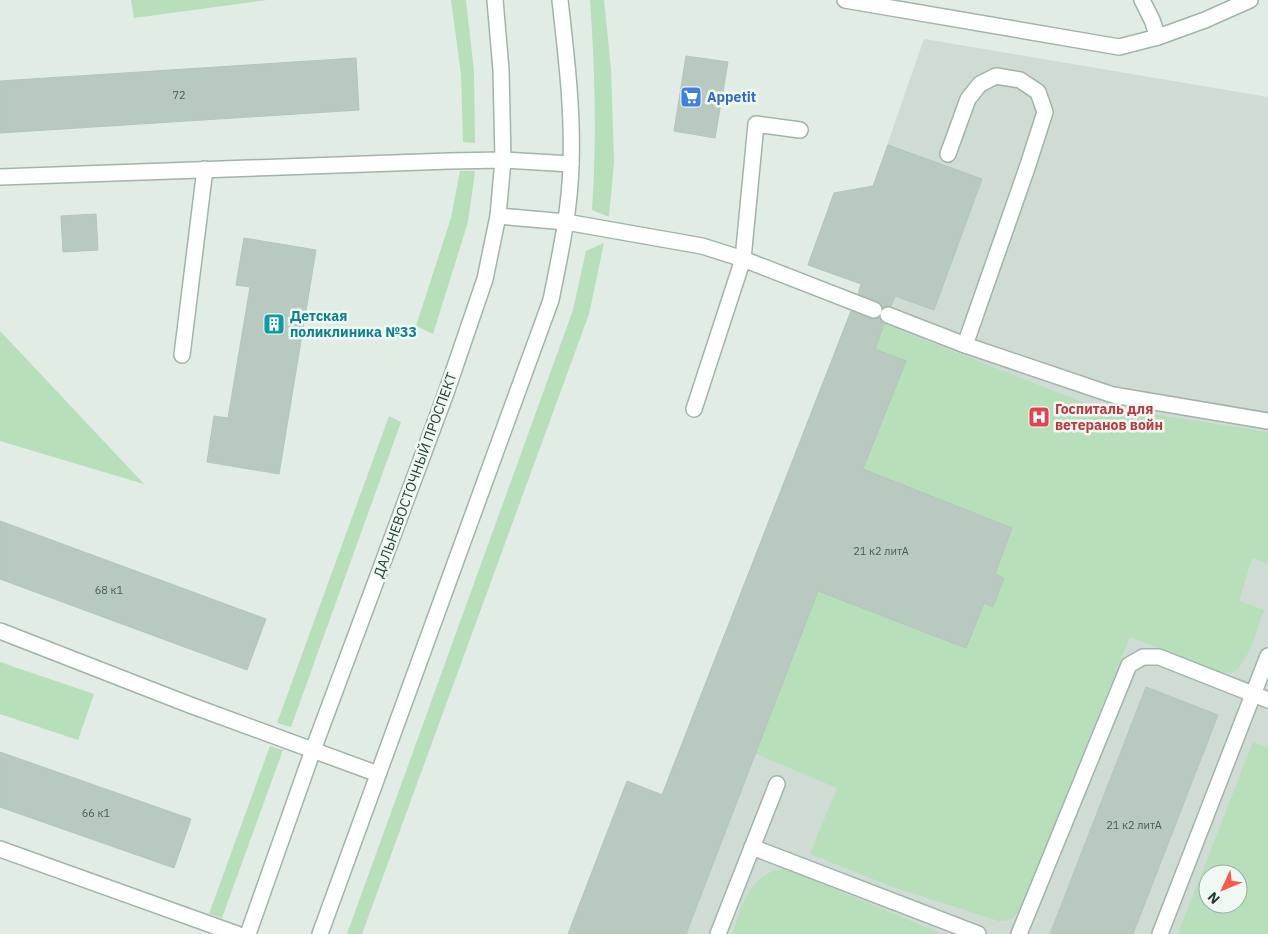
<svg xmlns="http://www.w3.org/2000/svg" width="1268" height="934" font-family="'IBM Plex Sans',sans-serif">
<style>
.built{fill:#cedcd3;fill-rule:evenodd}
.green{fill:#b7dfba;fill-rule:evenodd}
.building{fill:#b8cabf;stroke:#b2c6ba}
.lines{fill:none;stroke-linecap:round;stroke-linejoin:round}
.minor-casing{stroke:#a2b4aa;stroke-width:18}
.minor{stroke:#fff;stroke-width:15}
.labels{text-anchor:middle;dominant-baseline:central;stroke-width:5;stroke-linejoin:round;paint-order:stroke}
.number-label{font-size:11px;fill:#456053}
.shop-label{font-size:14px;font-weight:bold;fill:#366cbe;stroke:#f0f8f3;text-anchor:start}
.culture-label{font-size:14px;font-weight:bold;fill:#0d838f;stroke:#f0f8f3;text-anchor:start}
.health-label{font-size:14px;font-weight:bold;fill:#be3a42;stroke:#f0f8f3;text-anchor:start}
.street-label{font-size:14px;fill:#1f3d2f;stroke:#f0f8f3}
</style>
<rect width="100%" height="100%" fill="#e0ece4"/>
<!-- built -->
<path class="built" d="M924 39 1268 97V934H568L627 781 662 794 848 318 868 325 881 291 808 265 834 193 872 186 909 200 915 184 878 171ZM1208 874H1238V904H1208Z"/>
<!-- green -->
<g class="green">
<path d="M131 0H267L134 18Z"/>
<path d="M451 0H466L474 72 475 143 463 142 461 74Z"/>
<path d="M590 0H604L611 69 614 162 609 217 592 210C597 139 595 71 590 0Z"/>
<path d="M460 171H475L468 222 433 334 416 326 451 218Z"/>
<path d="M604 243 589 314 362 934H347L573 310 586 251Z"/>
<path d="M884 324 1087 404 1268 432V563L1252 558 1239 601 1264 610C1258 625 1247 670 1230 673 1226 673 1221 671 1218 671L1130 637 1022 905C1016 917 1013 921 999 921L893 887 810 854 837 788 754 753 821 581 984 603 993 607 1004 578 995 574 1012 528 886 478 858 483 906 361 875 349Z"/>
<path d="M0 331 144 484 0 441Z"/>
<path d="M389 416 401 422 291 727 277 723Z"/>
<path d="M0 662 94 694 78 740 0 714Z"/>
<path d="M1253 742 1268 748V934H1178ZM1208 874H1238V904H1208Z"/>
<path d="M270 746 283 750 222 918 209 914Z"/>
<path d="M784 869 801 875 942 934H732C740 912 746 885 769 873 773 870 780 870 784 869Z"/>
</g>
<!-- building -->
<g class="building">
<path d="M686 56 728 62 715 138 674 131Z"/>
<path d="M356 58 359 110 0 133V81Z"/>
<path d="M888 145 982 179 934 310 895 296 891 306 883 307 877 301 858 294 861 284 808 265 834 193 873 186Z"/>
<path d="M96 214 98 250 63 252 61 216Z"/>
<path d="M244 238 316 250 279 474 207 462 214 416 228 418 250 287 236 285Z"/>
<path d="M851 311 871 319 879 318 884 324 875 349 906 361 863 469 1012 528 995 574 1004 578 993 607 984 603 966 648 818 591 686 934H568L627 781 662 795Z"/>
<path d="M0 521 266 619 247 670 0 579Z"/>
<path d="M1146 687 1218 715 1133 934H1050Z"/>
<path d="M0 752 191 819 174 868 0 807Z"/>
</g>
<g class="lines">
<!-- minor casing -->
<g class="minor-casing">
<g id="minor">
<path d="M845 0 1119 47 1158 37"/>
<path d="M1142 0 1152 20 1158 37 1205 20 1250 0"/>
<path d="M948 154 968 99 980 84 996 76 1020 80 1038 92 1045 112 1027 168 965 345"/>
<path d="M0 177 449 161 503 160 571 164"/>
<path d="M498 216 566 222 702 246 743 259 874 310"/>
<path d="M888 315 965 345 1113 395 1268 421"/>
<path d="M182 355 205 169"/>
<path d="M694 409 743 259 756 124 800 130"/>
<path d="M0 631 190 705 378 774"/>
<path d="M752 847 978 934"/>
<path d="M0 849 237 934"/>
<path d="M248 934 313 750 446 393 485 279 498 216 503 160 501 70 495 0"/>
<path d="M320 934 551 300C560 255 570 210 571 164 573 109 566 54 560 0"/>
<path d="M718 934 777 784"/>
<path d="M1019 934 1129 665 1143 657H1159L1268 700"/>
<path d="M1160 934 1268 656"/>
</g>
</g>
<!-- minor -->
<use href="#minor" class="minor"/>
</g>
<!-- icons -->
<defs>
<g id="supermarket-square" transform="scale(1.125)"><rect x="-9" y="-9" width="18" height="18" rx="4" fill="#3f7fe0" stroke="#f0f8f3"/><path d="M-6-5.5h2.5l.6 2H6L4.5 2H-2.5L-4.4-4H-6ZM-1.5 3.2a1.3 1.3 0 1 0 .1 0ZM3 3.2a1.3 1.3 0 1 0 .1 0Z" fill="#fff"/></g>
<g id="building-square" transform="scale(1.125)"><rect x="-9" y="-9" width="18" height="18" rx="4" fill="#0f9aa8" stroke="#f0f8f3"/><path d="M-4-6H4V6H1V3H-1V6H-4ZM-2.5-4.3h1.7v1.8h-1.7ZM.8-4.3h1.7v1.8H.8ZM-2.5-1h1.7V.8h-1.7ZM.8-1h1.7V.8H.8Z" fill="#fff"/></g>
<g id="hospital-square" transform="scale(1.125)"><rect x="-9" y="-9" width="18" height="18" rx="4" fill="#e0444e" stroke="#f0f8f3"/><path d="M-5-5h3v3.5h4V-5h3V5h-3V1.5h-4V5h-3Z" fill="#fff"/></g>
</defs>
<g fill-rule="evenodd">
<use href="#supermarket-square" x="691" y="97"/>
<use href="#building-square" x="274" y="324"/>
<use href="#hospital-square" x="1039" y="417"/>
</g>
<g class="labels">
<!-- number labels -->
<g class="number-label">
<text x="179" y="95">72</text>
<text x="881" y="551">21 к2 литА</text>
<text x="109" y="590">68 к1</text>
<text x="96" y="813">66 к1</text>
<text x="1134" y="825">21 к2 литА</text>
</g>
<!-- shop labels -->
<g class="shop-label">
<text x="707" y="97">Appetit</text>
</g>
<!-- culture labels -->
<g class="culture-label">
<text x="290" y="316">Детская<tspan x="290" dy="16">поликлиника №33</tspan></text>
</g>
<!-- health labels -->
<g class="health-label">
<text x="1055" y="409">Госпиталь для<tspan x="1055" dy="16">ветеранов войн</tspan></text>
</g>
<!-- street labels -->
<g class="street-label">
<text transform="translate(415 475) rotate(-70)">ДАЛЬНЕВОСТОЧНЫЙ ПРОСПЕКТ</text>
</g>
</g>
<!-- north arrow -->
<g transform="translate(1223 889) rotate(226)"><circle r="24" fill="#f0f8f3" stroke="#9cada5"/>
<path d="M0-4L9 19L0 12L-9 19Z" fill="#fc584e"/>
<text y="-8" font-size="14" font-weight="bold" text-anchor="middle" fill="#1f3d2f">N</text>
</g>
</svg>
